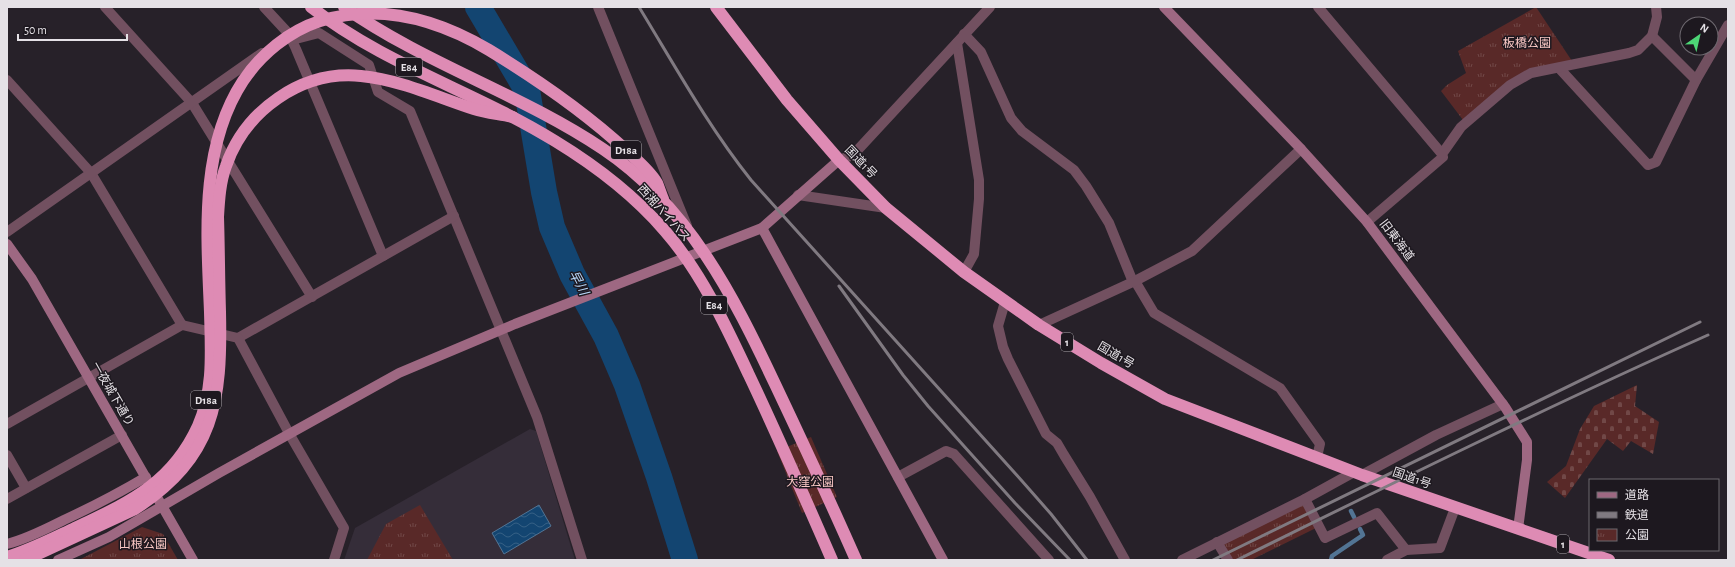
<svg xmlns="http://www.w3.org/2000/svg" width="1735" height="567" font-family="'Alegreya Sans','Noto Sans JP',sans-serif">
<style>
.built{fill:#352d39}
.cemetery{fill:url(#cemetery-stones)}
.park{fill:url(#park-tufts)}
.water{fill:url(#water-waves);stroke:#527494}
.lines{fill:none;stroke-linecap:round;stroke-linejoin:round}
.stream{stroke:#527494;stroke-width:4.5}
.river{stroke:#134571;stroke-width:26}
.street{stroke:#725060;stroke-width:10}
.secondary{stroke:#9e6882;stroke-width:10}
.highway{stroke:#de8bb4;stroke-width:12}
.rail{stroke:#807a81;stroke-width:3}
.labels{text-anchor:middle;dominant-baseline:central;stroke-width:3;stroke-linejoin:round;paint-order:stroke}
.shield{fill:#1d181f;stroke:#a9a5aa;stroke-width:1}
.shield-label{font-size:11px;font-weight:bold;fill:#e5e1e6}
.park-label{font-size:12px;fill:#f9c7c4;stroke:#1d181f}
.street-label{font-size:12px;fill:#e5e1e6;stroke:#1d181f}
.water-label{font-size:13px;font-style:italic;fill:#b7d7f8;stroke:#1d181f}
</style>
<defs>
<pattern id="cemetery-stones" width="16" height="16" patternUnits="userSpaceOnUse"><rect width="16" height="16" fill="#592928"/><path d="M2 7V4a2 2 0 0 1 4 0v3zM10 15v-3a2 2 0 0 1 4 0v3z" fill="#714847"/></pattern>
<pattern id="park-tufts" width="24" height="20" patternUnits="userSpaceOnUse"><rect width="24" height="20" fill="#592928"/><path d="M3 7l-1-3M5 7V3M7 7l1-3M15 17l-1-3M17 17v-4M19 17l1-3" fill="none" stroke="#714847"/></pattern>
<pattern id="water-waves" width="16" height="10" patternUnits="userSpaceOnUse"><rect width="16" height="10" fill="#134571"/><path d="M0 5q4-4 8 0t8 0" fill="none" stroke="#356085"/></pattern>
</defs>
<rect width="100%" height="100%" fill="#272129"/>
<!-- built -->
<path class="built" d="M530 429 536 431 575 560H344L355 528Z"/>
<!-- cemetery -->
<path class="cemetery" d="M1637 385 1635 406 1659 422 1653 454 1631 441 1623 451 1607 439 1565 498 1547 482 1566 466 1580 429 1594 406Z"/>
<!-- park -->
<g class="park">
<path d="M1536 7 1572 61 1530 70 1463 120 1441 91 1447 85 1466 73 1458 51Z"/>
<path d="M811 437 837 497 802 513 777 451Z"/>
<path d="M420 505 453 560H367L386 524Z"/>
<path d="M1303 505 1316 528 1251 560H1233L1223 544Z"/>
<path d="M142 527 163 534 178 560H79Z"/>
</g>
<!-- water -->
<path class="water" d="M539 505 551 526 504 554 492 533Z"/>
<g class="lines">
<!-- stream -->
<g class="stream">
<path d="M1351 511 1354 517"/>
<path d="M1331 560 1332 556 1363 535 1360 529"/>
</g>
<!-- river -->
<path class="river" d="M478 7 527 90 544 192 552 227 572 274 606 336 627 385 659 477 685 560"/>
<!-- street -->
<g class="street">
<path d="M105 7 192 103 312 297"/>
<path d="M264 7 289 34 296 49 383 256"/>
<path d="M598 7 687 226"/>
<path d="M1318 7 1442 154"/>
<path d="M964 34 981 52 1011 118 1022 131 1074 170 1086 186 1109 223 1133 282"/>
<path d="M1652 36 1696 80"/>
<path d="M292 40 319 33 369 65 378 92 410 111 537 417 582 560"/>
<path d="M957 43 979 180V199L974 254 964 272"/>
<path d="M1559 68 1648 165 1656 162 1696 80 1728 25"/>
<path d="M7 80 91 173 182 325"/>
<path d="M839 160 853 155 990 7"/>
<path d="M798 195 886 208"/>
<path d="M1367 222 1443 157 1442 154 1461 127 1510 85 1531 73 1629 53 1638 50 1652 36 1657 17 1656 7"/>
<path d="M7 232 262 53"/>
<path d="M1135 281 1154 313 1280 388 1320 444 1317 457"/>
<path d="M1005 302 998 326 1003 347 1008 359 1046 434 1057 443 1064 455 1090 497 1125 560"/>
<path d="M1039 325 1135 281 1192 251 1301 149"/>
<path d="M238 338 454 216"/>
<path d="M7 424 182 325 238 338 290 435 344 528 334 560"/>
<path d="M7 455 26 488"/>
<path d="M1362 475 1436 435 1503 404"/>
<path d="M898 477 946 451 954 454 1049 560"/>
<path d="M7 499 122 435"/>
<path d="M1305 499 1325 538 1377 513 1406 550"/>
<path d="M1217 542 1228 560"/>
<path d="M1182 560 1305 499 1354 472"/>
<path d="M1387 560 1406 550 1440 548 1455 508"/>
</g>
<!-- secondary -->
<g class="secondary">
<path d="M1164 7 1301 149 1367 222 1505 407 1527 442V460L1518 529"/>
<path d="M762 228 943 560"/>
<path d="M7 244 32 279 193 560"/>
<path d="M7 544C27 539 46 529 64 520 92 507 119 493 146 477"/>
<path d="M58 560 109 537 219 473 399 373 515 324 762 228 839 160"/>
</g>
<!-- highway -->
<g class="highway">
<path d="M311 7C385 65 476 92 555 141 596 166 634 195 665 231 701 272 726 326 749 375 778 436 805 498 832 560"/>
<path d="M344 7C425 64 521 94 603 149 688 206 733 295 775 384 803 443 830 501 856 560"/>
<path d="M716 7 787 100 839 160 886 208 964 272 1039 325 1101 363 1165 399 1362 475 1609 560"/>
<path d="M7 557C30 550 51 539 73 529 127 503 171 485 198 426 214 389 211 352 210 312 207 236 199 148 243 81 261 54 289 31 320 21 380 3 437 19 489 50 535 78 587 114 627 151 637 160 650 171 657 183 659 188 661 194 663 199"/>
<path d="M25 560 135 509C215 457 222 401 220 312 219 280 219 248 218 217 219 200 220 182 226 166 245 111 301 70 361 76 401 80 437 97 474 109 486 113 500 114 513 117"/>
</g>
<!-- rail -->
<g class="rail">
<path d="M639 7C675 66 708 126 751 180L1022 481 1051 514 1087 560"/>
<path d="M839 286 903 375 928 406 1015 503 1070 560"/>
<path d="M1213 560 1700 322"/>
<path d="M1237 560C1393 483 1549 406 1708 335"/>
</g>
</g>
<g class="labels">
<!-- shield labels -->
<g class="shield">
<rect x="396" y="58" width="26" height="18" rx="3"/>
<rect x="611" y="141" width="30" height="18" rx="3"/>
<rect x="701" y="296" width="26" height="18" rx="3"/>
<rect x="1061" y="333" width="12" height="18" rx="3"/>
<rect x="191" y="391" width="30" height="18" rx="3"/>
<rect x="1557" y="535" width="12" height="18" rx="3"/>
</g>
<g class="shield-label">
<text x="409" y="67">E84</text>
<text x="626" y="150">D18a</text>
<text x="714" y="305">E84</text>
<text x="1067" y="342">1</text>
<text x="206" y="400">D18a</text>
<text x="1563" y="544">1</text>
</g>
<!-- park labels -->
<g class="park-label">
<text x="1527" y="43">板橋公園</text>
<text x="810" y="482">大窪公園</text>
<text x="143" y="544">山根公園</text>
</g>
<!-- street labels -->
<g class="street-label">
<text transform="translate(861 162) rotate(46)">国道1号</text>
<text transform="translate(664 213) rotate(48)">西湘バイパス</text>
<text transform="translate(1397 240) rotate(53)">旧東海道</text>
<text transform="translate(1116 355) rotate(30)">国道1号</text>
<text transform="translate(113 394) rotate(60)">一夜城下通り</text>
<text transform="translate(1412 478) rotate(19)">国道1号</text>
</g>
<!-- water labels -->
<g class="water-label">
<text transform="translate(578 283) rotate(62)">早川</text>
</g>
</g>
<!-- border -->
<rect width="1735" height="567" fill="none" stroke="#e5e1e6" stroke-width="16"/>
<!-- legend -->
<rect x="1589" y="479" width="130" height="72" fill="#1d181f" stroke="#6d686f"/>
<rect x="1597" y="492" width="20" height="6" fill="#9e6882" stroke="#6d686f"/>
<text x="1625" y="499" font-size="12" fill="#e5e1e6">道路</text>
<rect x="1597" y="512" width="20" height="6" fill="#807a81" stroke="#6d686f"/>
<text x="1625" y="519" font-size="12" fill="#e5e1e6">鉄道</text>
<rect x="1597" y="529" width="20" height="12" fill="url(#park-tufts)" stroke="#6d686f"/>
<text x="1625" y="539" font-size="12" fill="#e5e1e6">公園</text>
<!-- north arrow -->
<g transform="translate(1699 36) rotate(34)"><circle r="19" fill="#1d181f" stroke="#6d686f"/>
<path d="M0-3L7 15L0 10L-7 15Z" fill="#4dd676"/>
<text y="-6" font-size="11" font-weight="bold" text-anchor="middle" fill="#e5e1e6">N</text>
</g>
<!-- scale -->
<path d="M18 34v6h109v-6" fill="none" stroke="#e5e1e6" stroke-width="2"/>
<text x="24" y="34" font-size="12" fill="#e5e1e6" stroke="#1d181f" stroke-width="3" paint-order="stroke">50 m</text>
</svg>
